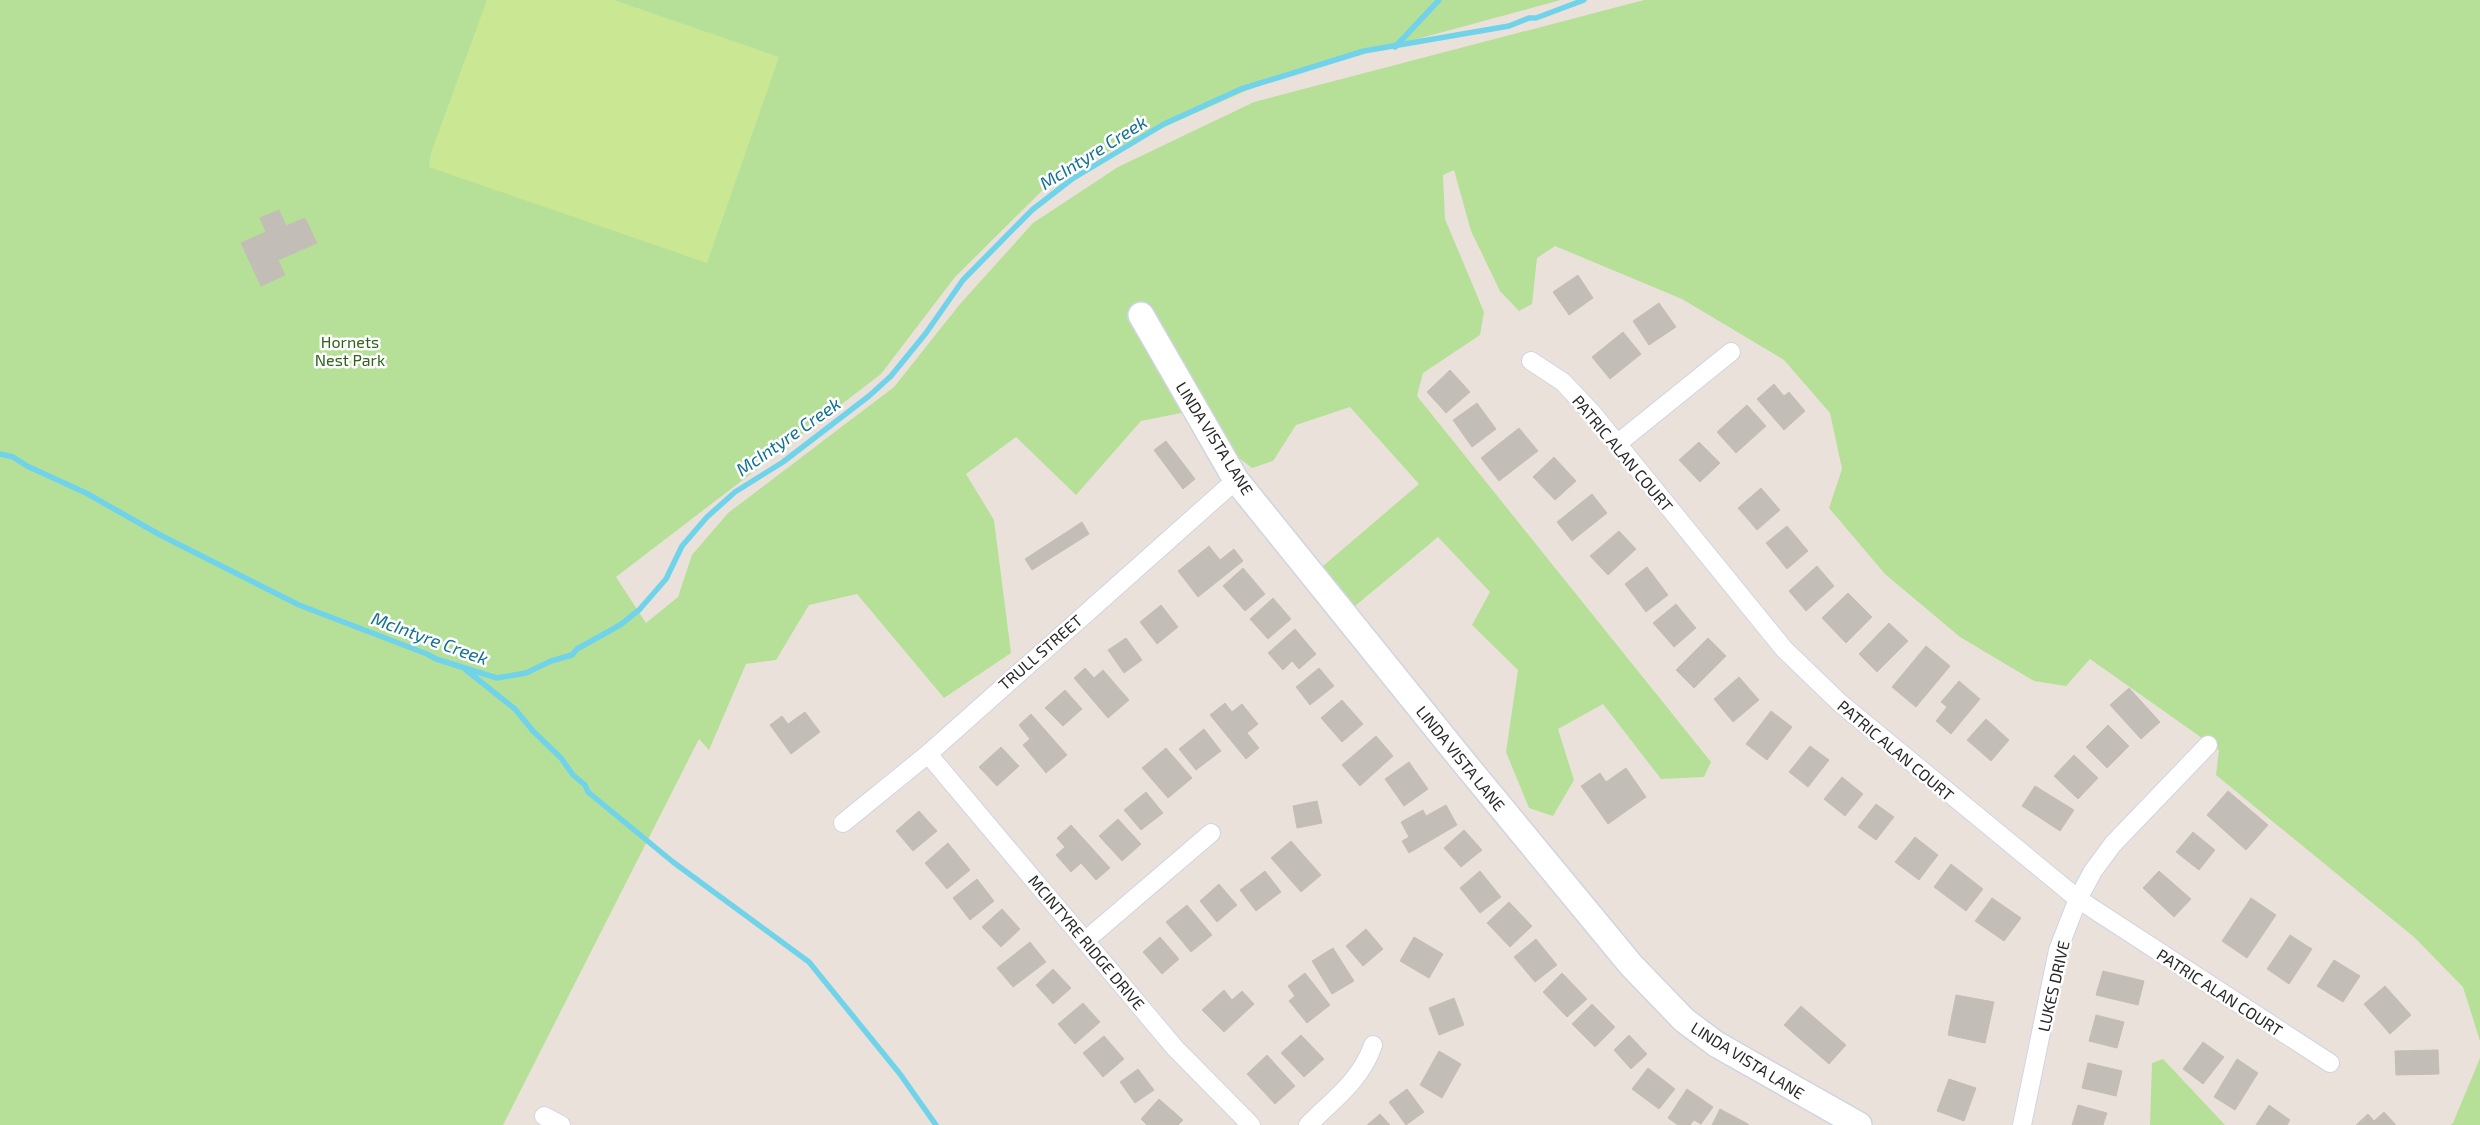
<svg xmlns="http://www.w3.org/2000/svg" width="2480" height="1125" font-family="'Exo 2',sans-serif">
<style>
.green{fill:#b6e098}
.pitch{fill:#cae794}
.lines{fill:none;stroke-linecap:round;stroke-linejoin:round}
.stream{stroke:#70d3ea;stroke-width:5.5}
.building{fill:#c2bdb6;stroke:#c6beb4}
.street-casing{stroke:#d0d4e1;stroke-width:20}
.secondary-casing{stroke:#d0d4e1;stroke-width:28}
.street{stroke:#fff;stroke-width:18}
.secondary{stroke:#fff;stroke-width:25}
.labels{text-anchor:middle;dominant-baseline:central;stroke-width:5;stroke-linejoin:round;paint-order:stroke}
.park-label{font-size:16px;fill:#30621c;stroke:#fff}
.street-label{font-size:16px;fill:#282828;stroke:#fff}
.water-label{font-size:18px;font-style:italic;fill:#117193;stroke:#fff}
</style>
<rect width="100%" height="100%" fill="#eae2da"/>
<!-- green -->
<g class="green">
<path d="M0 0H1561L1277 77 1060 173 955 277 881 374 616 577 646 623 678 597 692 555 728 513 894 387 960 304 1033 223 1118 167 1254 102 1644 0H2480V1041L2463 987 2414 937 2216 775 2219 750 2090 659 2066 686 2034 681 1960 637 1885 574 1829 508 1842 469 1830 413 1784 360 1682 299 1555 246 1537 258 1532 304 1519 311 1500 291 1471 231 1454 170 1443 175 1445 219 1484 312 1480 335 1423 373 1417 396 1711 762 1704 777 1661 779 1603 704 1558 729 1574 780 1553 816 1529 808 1506 752 1518 670 1472 625 1490 592 1438 537 1355 606 1323 566 1419 484 1350 407 1296 425 1273 461 1252 468 1181 413 1141 421 1076 495 1016 437 966 474 994 520 1011 653 944 698 857 594 809 605 776 660 746 664 709 750 699 739 503 1125H0Z"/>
<path d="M2480 1058V1125H2450L2453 1123Z"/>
<path d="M2163 1059 2225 1125H2150L2152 1063Z"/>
</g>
<!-- pitch -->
<path class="pitch" d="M487 0H614L779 57 707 263 429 167 431 153Z"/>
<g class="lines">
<!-- stream -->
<g class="stream">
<path d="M1395 47 1439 0"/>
<path d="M0 454 13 457 27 466 86 493 162 536 299 605 427 654 436 659 497 678 526 673 551 661 572 655 577 649 620 625 639 610 666 579 682 546 707 517 735 492 783 462 869 396 891 376 926 333 963 280 1032 210 1072 179 1164 124 1241 89 1364 51 1509 26 1529 18H1536L1584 0"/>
<path d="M466 670 515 709 533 731 561 758 573 775 585 785 588 792 673 862 809 962 900 1074 936 1125"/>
</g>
</g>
<!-- building -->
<g class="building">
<path d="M279 210 286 226 305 218 317 243 278 260 285 275 261 286 241 243 266 232 260 218Z"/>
<path d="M1578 275 1593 298 1569 315 1553 292Z"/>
<path d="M1659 303 1676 327 1649 345 1633 321Z"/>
<path d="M1623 332 1641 354 1610 379 1592 357Z"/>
<path d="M1450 370 1470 392 1446 413 1427 392Z"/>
<path d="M1774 384 1784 396 1789 392 1805 411 1784 430 1757 399Z"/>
<path d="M1477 403 1496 429 1472 447 1453 420Z"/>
<path d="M1747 405 1766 426 1736 453 1717 432Z"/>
<path d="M1519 428 1538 451 1499 481 1481 458Z"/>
<path d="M1166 441 1195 479 1183 489 1154 450Z"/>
<path d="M1699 442 1720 463 1700 482 1679 460Z"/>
<path d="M1554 457 1576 481 1555 500 1533 477Z"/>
<path d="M1761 488 1780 510 1757 530 1738 508Z"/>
<path d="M1592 494 1607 513 1572 541 1557 522Z"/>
<path d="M1082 522 1089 534 1032 570 1025 559Z"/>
<path d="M1787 526 1808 551 1787 569 1766 543Z"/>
<path d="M1619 531 1636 549 1608 575 1590 556Z"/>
<path d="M1209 546 1220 560 1234 549 1243 561 1198 597 1178 571Z"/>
<path d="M1817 566 1834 586 1806 611 1789 591Z"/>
<path d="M1647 567 1668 595 1646 612 1625 584Z"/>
<path d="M1243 568 1265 594 1245 611 1223 586Z"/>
<path d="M1848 593 1872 617 1846 643 1822 618Z"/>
<path d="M1273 598 1291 619 1268 639 1250 619Z"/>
<path d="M1676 604 1696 628 1674 647 1653 623Z"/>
<path d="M1161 605 1178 627 1157 644 1140 622Z"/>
<path d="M1889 623 1908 641 1877 672 1859 654Z"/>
<path d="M1295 629 1316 654 1299 669 1292 661 1283 670 1268 653Z"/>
<path d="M1126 638 1142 660 1124 673 1108 650Z"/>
<path d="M1708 638 1726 656 1694 688 1676 670Z"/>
<path d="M1926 646 1950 666 1916 707 1892 687Z"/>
<path d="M1085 668 1094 678 1103 670 1129 700 1108 718 1074 678Z"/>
<path d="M1319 668 1334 686 1310 705 1296 687Z"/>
<path d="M1739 677 1759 700 1733 722 1714 699Z"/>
<path d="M1959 681 1980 699 1951 734 1936 721 1947 707 1941 702Z"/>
<path d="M2129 688 2160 722 2141 739 2110 705Z"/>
<path d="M1065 690 1082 709 1063 726 1045 708Z"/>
<path d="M1342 700 1363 724 1342 742 1321 718Z"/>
<path d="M1225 703 1232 712 1242 704 1258 724 1247 733 1259 748 1246 759 1210 715Z"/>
<path d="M1771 711 1792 727 1767 760 1746 744Z"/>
<path d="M805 712 820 732 791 754 770 725 782 716 788 724Z"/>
<path d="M1031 714 1067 755 1046 773 1023 745 1030 739 1019 725Z"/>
<path d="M1986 719 2009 740 1991 761 1967 740Z"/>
<path d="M2108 725 2129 746 2107 768 2086 747Z"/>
<path d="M1204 729 1221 751 1196 770 1179 749Z"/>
<path d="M1376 736 1393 756 1360 786 1342 765Z"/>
<path d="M1810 746 1829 760 1808 787 1789 772Z"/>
<path d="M1001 747 1019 766 997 786 979 767Z"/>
<path d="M1166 748 1192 778 1168 798 1142 768Z"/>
<path d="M2074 755 2098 778 2078 799 2054 776Z"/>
<path d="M1409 762 1428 789 1404 806 1385 779Z"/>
<path d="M1626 768 1646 797 1608 824 1581 786 1600 773 1606 782Z"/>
<path d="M1842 777 1863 794 1845 816 1824 799Z"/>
<path d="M2035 786 2074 810 2060 831 2022 806Z"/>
<path d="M2228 791 2268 825 2246 850 2207 815Z"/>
<path d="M1146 792 1163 813 1141 830 1124 810Z"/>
<path d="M1317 801 1322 823 1297 828 1293 806Z"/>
<path d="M1876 804 1894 817 1876 840 1858 827Z"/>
<path d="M1446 805 1457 825 1409 853 1402 841 1409 837 1401 822 1423 810 1426 816Z"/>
<path d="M919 811 937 831 913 851 896 831Z"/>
<path d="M1118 819 1141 844 1122 861 1099 836Z"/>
<path d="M1071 825 1110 868 1096 880 1081 863 1071 872 1056 855 1065 847 1057 838Z"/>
<path d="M1464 830 1482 850 1461 867 1444 848Z"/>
<path d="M2193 832 2215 850 2199 870 2176 852Z"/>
<path d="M1915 837 1938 855 1919 880 1895 862Z"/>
<path d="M1291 841 1321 875 1301 892 1271 858Z"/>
<path d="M948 843 970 870 947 889 925 863Z"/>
<path d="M1951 864 1983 889 1966 911 1934 887Z"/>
<path d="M1265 871 1281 892 1256 911 1240 890Z"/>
<path d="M1480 871 1501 897 1480 913 1460 888Z"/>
<path d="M2159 871 2191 899 2174 917 2143 888Z"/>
<path d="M977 879 994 901 970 920 953 898Z"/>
<path d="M1219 884 1237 905 1217 922 1200 901Z"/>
<path d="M1992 898 2021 918 2004 941 1975 921Z"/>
<path d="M2251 898 2276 915 2247 958 2222 941Z"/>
<path d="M1509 902 1532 926 1510 947 1487 923Z"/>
<path d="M1187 905 1212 935 1191 952 1166 922Z"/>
<path d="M1002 909 1020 929 1001 947 982 927Z"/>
<path d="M1366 929 1383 949 1363 966 1346 946Z"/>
<path d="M2290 935 2312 949 2289 984 2267 969Z"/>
<path d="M1160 937 1179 959 1162 974 1143 952Z"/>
<path d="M1414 937 1443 954 1429 978 1400 961Z"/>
<path d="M1536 939 1557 965 1535 982 1514 957Z"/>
<path d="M1030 942 1046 962 1013 987 997 968Z"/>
<path d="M1333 948 1354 981 1332 994 1312 961Z"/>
<path d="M2334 960 2360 976 2343 1002 2317 986Z"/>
<path d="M1053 969 1071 988 1053 1004 1036 985Z"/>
<path d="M2103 971 2144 981 2138 1005 2096 995Z"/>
<path d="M1305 973 1330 1005 1307 1023 1289 1001 1295 996 1288 986Z"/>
<path d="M1562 973 1587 999 1567 1017 1543 992Z"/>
<path d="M2385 986 2411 1015 2390 1034 2364 1004Z"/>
<path d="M1224 990 1232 1000 1242 991 1254 1004 1224 1032 1202 1010Z"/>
<path d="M1956 995 1994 1002 1985 1043 1948 1035Z"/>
<path d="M1454 998 1464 1025 1439 1035 1429 1008Z"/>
<path d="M1083 1003 1100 1022 1075 1044 1058 1024Z"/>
<path d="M1592 1004 1615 1027 1595 1047 1572 1024Z"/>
<path d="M1801 1006 1846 1045 1829 1064 1784 1025Z"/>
<path d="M2096 1015 2124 1022 2117 1048 2089 1041Z"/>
<path d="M1301 1035 1324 1059 1304 1077 1281 1053Z"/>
<path d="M1629 1035 1647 1054 1631 1069 1614 1050Z"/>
<path d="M1104 1036 1124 1059 1103 1077 1083 1053Z"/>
<path d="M2203 1042 2224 1057 2203 1084 2183 1069Z"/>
<path d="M2438 1050 2439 1074 2396 1075 2395 1051Z"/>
<path d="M1439 1051 1461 1064 1442 1098 1420 1085Z"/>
<path d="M1267 1055 1295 1086 1275 1104 1247 1074Z"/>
<path d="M2237 1059 2258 1073 2235 1110 2214 1097Z"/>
<path d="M2088 1063 2122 1071 2116 1096 2082 1088Z"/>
<path d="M1648 1068 1675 1089 1659 1109 1632 1089Z"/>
<path d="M1138 1069 1154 1090 1135 1103 1120 1082Z"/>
<path d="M1949 1079 1976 1088 1964 1121 1937 1111Z"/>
<path d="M1407 1089 1424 1112 1406 1125 1389 1102Z"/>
<path d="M1687 1089 1713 1107 1701 1124 1694 1120 1690 1125H1678L1668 1118Z"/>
<path d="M1159 1099 1183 1120 1178 1125H1147L1141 1119Z"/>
<path d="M2078 1105 2107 1113 2103 1125H2072Z"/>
<path d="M2269 1105 2290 1120 2287 1125H2256Z"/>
<path d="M1720 1109 1748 1124V1125H1712Z"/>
<path d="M2384 1112 2396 1125H2356L2368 1114 2374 1121Z"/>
<path d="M1380 1114 1390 1125H1367Z"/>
</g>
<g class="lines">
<!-- street casing -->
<g class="street-casing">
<g id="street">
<path d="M1531 361 1563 382 1593 414 1784 649 1840 703 2078 899 2330 1063"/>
<path d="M1617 444 1731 352"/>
<path d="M928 754 1175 1048 1251 1125"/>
<path d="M843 823 928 754 1236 480"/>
<path d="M1086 940 1211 833"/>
<path d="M544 1116 561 1125"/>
<path d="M1308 1125C1333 1100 1362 1079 1373 1045"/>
<path d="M2022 1125 2058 950 2078 899 2093 871 2113 844 2208 745"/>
</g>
</g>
<!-- secondary casing -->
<g class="secondary-casing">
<path id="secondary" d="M1141 315 1236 480 1466 765 1631 965 1684 1020 1716 1044 1859 1125"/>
</g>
<!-- street -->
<use href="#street" class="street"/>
<!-- secondary -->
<use href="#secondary" class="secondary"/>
</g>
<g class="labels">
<!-- park labels -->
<g class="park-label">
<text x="350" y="341">Hornets<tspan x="350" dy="18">Nest Park</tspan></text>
</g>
<!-- street labels -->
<g class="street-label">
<text transform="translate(1215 438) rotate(58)">LINDA VISTA LANE</text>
<text transform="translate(1623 453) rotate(50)">PATRIC ALAN COURT</text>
<text transform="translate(1040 652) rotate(-41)">TRULL STREET</text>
<text transform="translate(1896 750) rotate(40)">PATRIC ALAN COURT</text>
<text transform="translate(1461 758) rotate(51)">LINDA VISTA LANE</text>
<text transform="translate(1087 942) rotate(50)">MCINTYRE RIDGE DRIVE</text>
<text transform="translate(2053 986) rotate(-77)">LUKES DRIVE</text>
<text transform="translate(2220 992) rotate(33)">PATRIC ALAN COURT</text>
<text transform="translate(1748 1060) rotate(32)">LINDA VISTA LANE</text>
</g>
<!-- water labels -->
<g class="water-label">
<text transform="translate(1093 152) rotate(-32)">McIntyre Creek</text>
<text transform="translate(788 436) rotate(-35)">McIntyre Creek</text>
<text transform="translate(430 638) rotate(20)">McIntyre Creek</text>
</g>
</g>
</svg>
